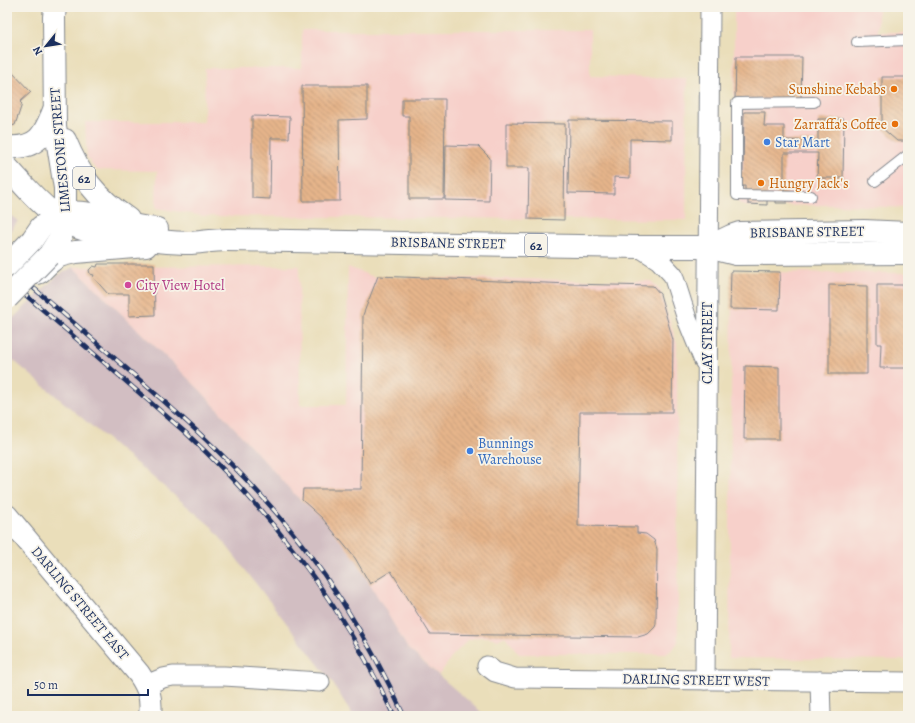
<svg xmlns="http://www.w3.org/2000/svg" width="915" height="723" font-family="Alegreya,serif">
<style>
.built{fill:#f7d0ca}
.railway{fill:#d2bec2}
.building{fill:url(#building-back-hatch)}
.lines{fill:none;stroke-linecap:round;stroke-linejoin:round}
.lane-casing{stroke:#82868c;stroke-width:12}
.street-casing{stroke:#82868c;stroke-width:21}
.secondary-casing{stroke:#82868c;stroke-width:24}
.primary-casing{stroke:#82868c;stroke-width:24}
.lane{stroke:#fff;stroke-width:10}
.street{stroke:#fff;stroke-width:19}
.secondary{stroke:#fff;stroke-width:22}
.primary{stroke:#fff;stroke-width:22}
.rail-casing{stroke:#1b2f5e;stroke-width:4.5}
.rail{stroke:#f7f3e8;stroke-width:3;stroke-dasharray:9;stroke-linecap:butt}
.secondary-bridge-casing{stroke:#82868c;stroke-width:24;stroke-linecap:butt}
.secondary-bridge{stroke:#fff;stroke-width:22}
.food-dot{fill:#e8710a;stroke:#f7f3e8;stroke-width:1.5}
.shop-dot{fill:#3f7fe0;stroke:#f7f3e8;stroke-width:1.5}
.hotel-dot{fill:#d1479c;stroke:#f7f3e8;stroke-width:1.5}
.labels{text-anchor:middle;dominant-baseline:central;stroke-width:3.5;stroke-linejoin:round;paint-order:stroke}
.shield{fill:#f7f3e8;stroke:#5d6a87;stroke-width:1}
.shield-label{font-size:13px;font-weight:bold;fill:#1b2f5e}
.food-label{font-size:14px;fill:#c56008;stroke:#f7f3e8;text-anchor:end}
.shop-label{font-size:14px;fill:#366cbe;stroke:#f7f3e8;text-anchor:start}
.street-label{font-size:14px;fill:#1b2f5e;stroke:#f7f3e8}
.hotel-label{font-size:14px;fill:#b23c85;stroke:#f7f3e8;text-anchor:start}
</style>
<defs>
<pattern id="building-back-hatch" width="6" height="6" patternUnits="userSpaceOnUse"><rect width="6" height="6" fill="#e6b58b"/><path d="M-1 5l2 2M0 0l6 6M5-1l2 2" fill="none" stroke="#ba9475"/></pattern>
</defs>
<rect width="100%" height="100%" fill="#f7f3e8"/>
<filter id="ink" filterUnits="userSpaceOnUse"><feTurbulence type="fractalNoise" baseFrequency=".025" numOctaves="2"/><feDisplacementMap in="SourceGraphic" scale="8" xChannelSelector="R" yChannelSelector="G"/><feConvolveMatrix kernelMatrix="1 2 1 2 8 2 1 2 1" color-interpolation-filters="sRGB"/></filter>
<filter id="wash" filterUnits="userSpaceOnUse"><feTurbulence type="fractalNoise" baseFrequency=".012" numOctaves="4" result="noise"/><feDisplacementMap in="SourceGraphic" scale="16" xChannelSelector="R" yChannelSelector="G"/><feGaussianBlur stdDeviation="0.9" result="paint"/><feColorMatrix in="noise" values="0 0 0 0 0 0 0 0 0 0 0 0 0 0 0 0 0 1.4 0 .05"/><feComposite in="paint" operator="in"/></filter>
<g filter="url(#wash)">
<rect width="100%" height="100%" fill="#eadeba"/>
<!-- built -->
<g class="built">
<path d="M734 7H878V32H908V208L840 205 743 206 734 199Z"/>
<path d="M302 30H590V76L687 79 686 220 204 216 156 208 157 171 96 170 87 157 85 122H204L205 68H302Z"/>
<path d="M299 266 300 405H346L348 267 374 277 651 281 660 290 677 344 678 642 673 649 666 654H519L505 636 498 640 490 637H478L468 640 454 654 439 675 408 649 370 584 302 500 296 496 201 391 73 267Z"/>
<path d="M732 272 908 273V660L729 658Z"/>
</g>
<!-- railway -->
<g class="railway">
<path d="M7 213 18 221 7 236Z"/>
<path d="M73 267 201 391 296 496 322 518 355 558 408 649 486 716H353L332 682 212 527 7 355V324L57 276Z"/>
</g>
<g id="blocks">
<!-- building -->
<g class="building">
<path d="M736 57H802L801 99H735Z"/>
<path d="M10 70 31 92 20 102 22 104 15 125 11 126 7 122V73Z"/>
<path d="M882 77H908V141H897L882 128Z"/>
<path d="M302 86H367V119L339 120 340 201H303Z"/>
<path d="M402 99H445L444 199H409V116H402Z"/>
<path d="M744 112H765L764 126H784V140L818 141V119H844L843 178H817L818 153H784V193H787V203H776V193H767V205L748 204V192H745V186H736V171H743Z"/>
<path d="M252 116 290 117 289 138H271L270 199 252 198Z"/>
<path d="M569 120 672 121V140L630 139V178L614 177V194L568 193Z"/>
<path d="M506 123 565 124 564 220 528 219 529 168H506Z"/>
<path d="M446 145 478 146 490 158 489 201 445 200Z"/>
<path d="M98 264H154L155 315 129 316V294H108L93 277 94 275 90 274 89 270 93 266 97 267Z"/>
<path d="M731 271 780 272 779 310 730 309Z"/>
<path d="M378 276 570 284 653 286 660 294 673 340 672 412H580L578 526 637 527V533L646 534 654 540 657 549 656 624 655 627 648 634 638 637 430 634 391 571 370 584 355 558 322 518 302 500 303 489H361L363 315Z"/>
<path d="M829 285 867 286V374H829Z"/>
<path d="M877 285H908V368H880L881 344H877Z"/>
<path d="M745 366 779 367V439H744Z"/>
</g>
</g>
</g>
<g filter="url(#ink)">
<use href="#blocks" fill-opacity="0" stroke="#82868c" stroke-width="1"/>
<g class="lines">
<!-- lane casing -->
<g class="lane-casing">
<g id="lane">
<path d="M857 42 908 40"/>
<path d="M875 181 908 155"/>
<path d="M811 196 737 195V103L814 102"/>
</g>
</g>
<!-- street casing -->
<g class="street-casing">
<g id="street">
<path d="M639 247 659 260 673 275 687 319 704 361"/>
<path d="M487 666 495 672 515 678 908 682"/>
<path d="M705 680 710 7"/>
<path d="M820 681 821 716"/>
<path d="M146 685 163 678 173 676H224L320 682"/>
</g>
</g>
<!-- secondary casing -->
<g class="secondary-casing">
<g id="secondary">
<path d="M32 240 41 227 57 216"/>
<path d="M49 255 61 236 65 221"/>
<path d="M37 273 40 272C53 259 56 255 76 252L146 246"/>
<path d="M7 516 139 674C149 689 152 698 150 716"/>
</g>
</g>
<!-- primary casing -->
<g class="primary-casing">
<g id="primary">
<path d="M55 7 54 17 55 126 65 188V221"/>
<path d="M65 140C80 176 95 197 128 219"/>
<path d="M7 147C38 149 44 135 54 110"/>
<path d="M7 167C23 184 38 203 57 216 87 237 122 239 157 241 168 242 180 243 191 243 203 242 215 240 227 240L639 247H708L736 254 908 253"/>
<path d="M57 216C81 207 104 218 127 224 137 226 147 228 157 229"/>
<path d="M708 247 731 236 740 233 864 231 908 233"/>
</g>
</g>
<!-- lane -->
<use href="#lane" class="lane"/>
<!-- street -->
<use href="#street" class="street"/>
<!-- secondary -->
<use href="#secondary" class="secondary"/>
<!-- primary -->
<use href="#primary" class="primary"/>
<!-- rail casing -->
<g class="rail-casing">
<g id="rail">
<path d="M7 265C49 301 91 338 134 375 180 415 225 455 266 501 323 565 369 639 404 716"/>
<path d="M7 279 186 433C272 513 345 609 394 716"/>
</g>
</g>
<!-- rail -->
<use href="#rail" class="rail"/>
<!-- secondary-bridge casing -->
<g class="secondary-bridge-casing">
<g id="secondary-bridge">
<path d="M7 266 32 240"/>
<path d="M7 298 49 255"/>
</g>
</g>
<!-- secondary-bridge -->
<use href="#secondary-bridge" class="secondary-bridge"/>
</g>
</g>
<!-- markers -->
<g class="food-dot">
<circle cx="894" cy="89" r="4"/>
<circle cx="895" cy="124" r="4"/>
<circle cx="761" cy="183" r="4"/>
</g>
<g class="shop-dot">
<circle cx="767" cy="142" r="4"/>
<circle cx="470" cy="451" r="4"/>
</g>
<circle class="hotel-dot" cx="128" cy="285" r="4"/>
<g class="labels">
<!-- shield labels -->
<g class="shield">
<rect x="73" y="167" width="22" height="22" rx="3"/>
<rect x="525" y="234" width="22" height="22" rx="3"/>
</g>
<g class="shield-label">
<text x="84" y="178">62</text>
<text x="536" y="245">62</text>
</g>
<!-- food labels -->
<g class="food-label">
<text x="886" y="89">Sunshine Kebabs</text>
<text x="887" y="124">Zarraffa's Coffee</text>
<text x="769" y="183" text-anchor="start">Hungry Jack's</text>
</g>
<!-- shop labels -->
<g class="shop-label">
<text x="775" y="142">Star Mart</text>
<text x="478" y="443">Bunnings<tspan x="478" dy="16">Warehouse</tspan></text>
</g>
<!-- street labels -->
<g class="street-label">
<text transform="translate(60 150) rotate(-95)">LIMESTONE STREET</text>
<text transform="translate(807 232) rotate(-1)">BRISBANE STREET</text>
<text transform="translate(448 243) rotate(1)">BRISBANE STREET</text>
<text transform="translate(707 343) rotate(-90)">CLAY STREET</text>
<text transform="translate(80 603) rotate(50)">DARLING STREET EAST</text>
<text transform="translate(696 680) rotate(1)">DARLING STREET WEST</text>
</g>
<!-- hotel labels -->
<g class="hotel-label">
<text x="136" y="285">City View Hotel</text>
</g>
</g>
<!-- margin -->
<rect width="915" height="723" fill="none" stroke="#f7f3e8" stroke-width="24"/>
<!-- north arrow -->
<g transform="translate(46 46) rotate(240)" stroke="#f7f3e8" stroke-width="3" paint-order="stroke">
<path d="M0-3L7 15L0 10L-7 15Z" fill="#1b2f5e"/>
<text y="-6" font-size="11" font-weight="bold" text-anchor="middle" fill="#1b2f5e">N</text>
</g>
<!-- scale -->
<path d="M28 689v6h120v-6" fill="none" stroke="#1b2f5e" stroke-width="2"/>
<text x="34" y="689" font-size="12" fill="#1b2f5e" stroke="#f7f3e8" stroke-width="3" paint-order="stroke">50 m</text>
</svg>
